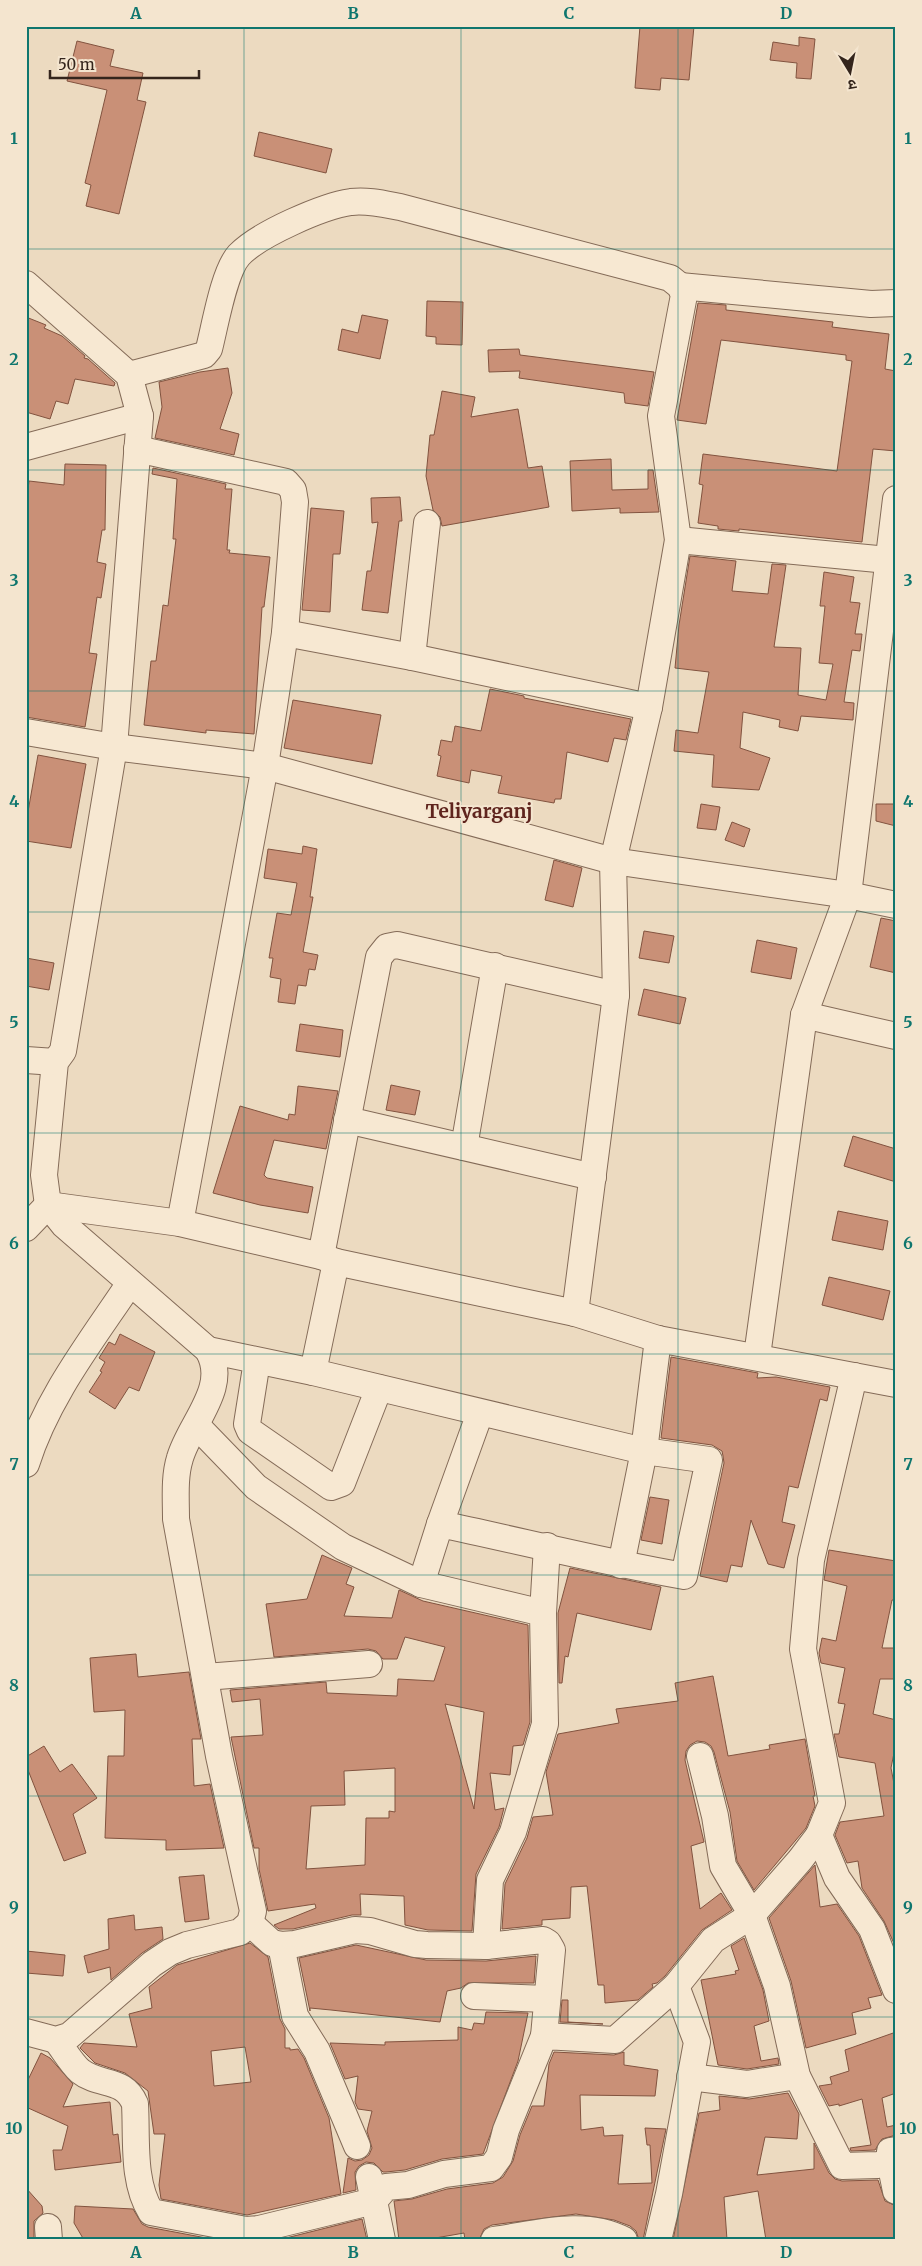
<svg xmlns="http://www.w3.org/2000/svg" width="922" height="2266" font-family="Merriweather,'Noto Sans Devanagari',serif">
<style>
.building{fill:#c99077;stroke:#82533f;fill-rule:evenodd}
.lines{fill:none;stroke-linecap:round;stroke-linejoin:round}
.minor-casing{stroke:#846b58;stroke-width:28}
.minor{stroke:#f7e8d2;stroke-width:26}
.grid{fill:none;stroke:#0f766e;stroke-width:1;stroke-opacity:0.55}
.labels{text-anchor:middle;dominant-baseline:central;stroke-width:4;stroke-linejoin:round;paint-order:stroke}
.district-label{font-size:19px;font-weight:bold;fill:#5f241d;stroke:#f4e5cf}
.neatline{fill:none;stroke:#0f766e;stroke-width:2}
.grid-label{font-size:16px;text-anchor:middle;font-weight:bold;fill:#0f766e}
</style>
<rect width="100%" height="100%" fill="#ecdac0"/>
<!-- building -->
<g class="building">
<path d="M640 26H694L689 80 661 78 660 90 635 88Z"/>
<path d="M799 37 815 39 811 79 796 78 797 63 770 60 773 42 799 46Z"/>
<path d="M77 41 114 50 110 66 143 73 137 100 146 102 119 214 86 206 91 185 85 183 107 90 67 81Z"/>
<path d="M259 132 332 149 326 173 254 156Z"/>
<path d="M427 301 463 302 462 345 436 344V337L426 336Z"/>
<path d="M698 303 726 305V310L833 322 832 327 889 334 885 369 896 371V451L873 449 862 542 739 529V531L718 529V526L698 523 703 485 699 484 703 454 837 471 852 361 846 360V355L721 340 706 424 677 420Z"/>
<path d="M362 315 388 320 380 359 338 350 342 329 358 333Z"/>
<path d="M26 317 46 325 44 328 62 336 85 356 84 358 88 359 115 383 114 386 75 379 68 404 56 401 50 419 26 412Z"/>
<path d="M519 349 520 355 654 372 648 406 625 403 624 393 519 378 520 371 489 372 488 350Z"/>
<path d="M228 368 232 393 220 429 239 434 234 455 155 438 162 407 159 382 200 372Z"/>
<path d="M442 391 475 397 471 417 518 409 528 468 542 466 549 507 442 526 440 517 433 510 426 476 430 435H434Z"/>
<path d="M611 459 612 490 648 489V470H653L659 512 620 513V508L572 511 570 461Z"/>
<path d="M65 464 106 465 105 530H102L97 562 106 564 101 598 97 597 89 653 97 654 85 727 26 717V506L29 481 64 485Z"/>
<path d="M153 468 226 484 225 489H232L227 550H230L229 553 270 557 264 607H262L254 734 206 730V733L144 725 151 661H156L163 605 168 606 176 539H173L177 479 152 474Z"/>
<path d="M400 497 402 521H399L388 613 362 610 367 571H371L378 522 372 523 371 498Z"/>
<path d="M311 508 344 511 340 554H333L330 612 302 610Z"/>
<path d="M690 556 736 561 732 591 768 594 772 564 786 565 774 647 801 648 798 695 826 700 833 664 819 663 825 606H820L824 572 854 577 850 602 860 603 855 634H862L860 651 852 650 844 702 854 703 853 720 801 716 798 731 779 727 780 720 743 712 740 748 770 758 759 790 712 787 714 755 674 751 676 730 698 733 709 672 675 668 679 625Z"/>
<path d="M490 689 524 696V698L631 719 626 740 614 738 608 762 567 752 561 799H555L554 803 498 793 502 776 471 770 469 783 437 776 441 756 438 755 441 740 452 742 455 726 481 731Z"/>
<path d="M293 700 381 715 372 764 284 748Z"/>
<path d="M38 755 86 764 71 848 26 841V823Z"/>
<path d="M701 804 720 807 716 830 697 828Z"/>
<path d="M876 804H896V826L876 821Z"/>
<path d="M732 822 750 829 744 847 725 840Z"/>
<path d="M303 846 317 849 310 897H313L303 952 318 955 315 970 309 969 306 986 298 985 295 1004 278 1002 281 979 270 977 273 958H269L277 913 291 915 297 883 264 878 268 849 302 854Z"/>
<path d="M554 860 582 868 573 907 545 900Z"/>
<path d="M881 918 896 921V973L870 967Z"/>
<path d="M644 931 674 936 669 963 639 958Z"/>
<path d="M757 940 797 948 791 979 751 972Z"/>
<path d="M26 958 54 963 49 990 26 986Z"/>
<path d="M644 989 686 998 680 1024 638 1015Z"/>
<path d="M300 1024 343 1030 340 1057 296 1051Z"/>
<path d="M391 1085 420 1091 415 1115 386 1110Z"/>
<path d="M298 1086 338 1091 326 1149 274 1140 264 1175 267 1178 313 1187 308 1213 260 1205 213 1193 240 1106 288 1120 289 1114 295 1115Z"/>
<path d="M853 1136 896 1149V1182L844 1166Z"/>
<path d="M838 1211 888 1221 883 1250 832 1240Z"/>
<path d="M829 1277 890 1291 883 1320 822 1305Z"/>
<path d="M120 1334 155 1352 139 1391 129 1387 115 1409 89 1392 102 1372 100 1371 105 1362 99 1358 109 1342 115 1345Z"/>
<path d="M671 1357 758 1373 757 1378 776 1377 830 1387 827 1401 820 1399 798 1488 789 1486 782 1522 795 1525 784 1568 768 1564 751 1520 742 1567 731 1565 727 1582 700 1576 724 1463 723 1456 722 1451 712 1445 661 1438Z"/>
<path d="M650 1497 669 1500 662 1544 641 1540Z"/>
<path d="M829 1550 896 1561V1600H892L882 1648H896V1679H880L873 1714 896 1720V1743L891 1768 896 1794V1948L884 1921 862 1888 858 1861 847 1863 835 1835 840 1822 884 1816 875 1763 839 1757 834 1734H839L845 1704 838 1703 845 1668 821 1663 819 1653 822 1638 836 1641 847 1586 824 1580Z"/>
<path d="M322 1555 352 1568 346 1584 354 1587 344 1616 392 1618 399 1590 423 1601 528 1625 530 1722 523 1745 513 1746 510 1775 490 1773 495 1810 504 1808 499 1827 476 1874 472 1931 428 1930 405 1925 404 1896 360 1894 361 1915H352L293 1929H279L274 1925 316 1908 315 1904 268 1911 259 1869V1848H254L231 1737 263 1735 260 1699 232 1702 230 1690 326 1682 327 1693 397 1696 398 1679 434 1681 445 1647 405 1637 397 1659H383L376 1651 368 1649 274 1657 266 1604 307 1599ZM445 1704 484 1712 474 1809ZM395 1768V1812L389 1811V1818H366L365 1865 306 1869 311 1806 345 1805 344 1771Z"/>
<path d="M570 1568 661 1587 651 1630 577 1613 568 1657 565 1656 562 1683H559L558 1613Z"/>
<path d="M136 1654 138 1677 189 1672 201 1739H192L194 1786 210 1784 224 1848 166 1850V1840L105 1838 108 1756H124L125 1710 94 1712 90 1658Z"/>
<path d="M713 1676 728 1756 770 1749 769 1745 805 1739 815 1796H813L815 1806 806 1828 754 1890 737 1861 730 1812 714 1752 711 1746 705 1742 697 1741 690 1745 686 1751 685 1760 704 1842 691 1846 700 1909 721 1893 732 1910 702 1930 665 1976 657 1983 652 1984 653 1987 638 2000 605 2003 604 1985H598L587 1886 571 1887 570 1918 542 1920V1925L502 1929 505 1884 527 1838 533 1817 553 1815 546 1772 558 1734 619 1723 616 1709 678 1701 675 1683Z"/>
<path d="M44 1746 60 1772 72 1764 97 1798 73 1814 86 1853 64 1861 26 1765V1757Z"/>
<path d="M815 1865 820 1907 837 1904 859 1936 882 1995 868 1998 871 2008 852 2013 856 2034 806 2048 791 1981 769 1918Z"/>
<path d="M204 1875 209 1919 185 1922 179 1877Z"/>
<path d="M134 1915 135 1930 162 1927 163 1939 142 1953 111 1980 110 1967 88 1973 84 1956 109 1949 108 1919Z"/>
<path d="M744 1938 763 1990 769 2021 754 2026 761 2061 778 2058 779 2064 747 2069 718 2065 701 1980 736 1974 735 1971 739 1970 731 1946Z"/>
<path d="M250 1943 268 1957 280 2019 285 2029V2048H290V2050L298 2049 304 2058 329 2118 341 2194 247 2215 161 2199 159 2185 165 2134H154L148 2091 125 2073 95 2063 80 2048 84 2043 137 2047 129 2014 152 2008 149 1987 177 1965ZM245 2047 251 2082 214 2086 211 2051Z"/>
<path d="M356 1945 426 1960 486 1961 536 1956 534 1983H468L461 1988 447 1991 440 2022 331 2010 310 2008V2011L299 1958Z"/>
<path d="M26 1951 65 1955 63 1976 26 1973Z"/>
<path d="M562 2000H568V2022L603 2024 560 2022Z"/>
<path d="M486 2012 528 2013 518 2061 483 2154 442 2159 405 2170 386 2172H383L374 2163 366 2162 359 2166 355 2172 356 2190 343 2193 348 2158 355 2161 362 2160 369 2155 372 2148 367 2131 372 2111 358 2109 355 2102 358 2076 345 2079 330 2043 385 2045V2042L458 2040V2027L472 2030 474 2023 484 2024Z"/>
<path d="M896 2032V2093L882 2098 887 2127 896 2125V2135L882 2139 875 2150 851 2151 850 2148 871 2145 862 2099 839 2106V2104L829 2106 819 2086 832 2084 830 2077 849 2071 845 2050Z"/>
<path d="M554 2052 614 2055 624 2052V2065L658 2070 655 2096 580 2095 581 2130 603 2127 604 2136 623 2135 618 2184 652 2183 650 2145H647L645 2128 666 2129 643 2240H639L636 2231 630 2226 614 2220 576 2214 492 2225 484 2229 479 2240H465L464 2233 424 2240H399L394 2201 412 2199 447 2189 493 2183 503 2177 513 2161 520 2135 532 2106H544L549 2064Z"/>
<path d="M41 2053 50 2058 73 2084 63 2107 110 2102 113 2135 118 2134 121 2162 55 2170 53 2150H62L68 2126 26 2107V2084Z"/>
<path d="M788 2093 799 2114 797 2139 765 2137 757 2175 814 2169V2143L829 2173 835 2179 842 2181 878 2180 885 2201 896 2206V2240H766L758 2191 724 2197 727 2240H673L699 2113 720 2110 719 2096 749 2099Z"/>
<path d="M26 2188 42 2206 43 2213 34 2221V2239L26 2240Z"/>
<path d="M75 2206 133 2209 142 2224 148 2227 217 2240H84L74 2223Z"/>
<path d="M362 2219 367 2240H278Z"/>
</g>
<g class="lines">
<!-- minor casing -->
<g class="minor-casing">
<g id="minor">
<path d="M26 284 129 375 140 416 114 747 63 1051 55 1062 44 1175 48 1205 64 1225 208 1350C230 1387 190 1423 180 1458 174 1477 176 1499 176 1519L219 1756 253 1911 250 1923 240 1932 187 1945 170 1952 152 1964 69 2036 56 2040 26 2032"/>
<path d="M680 286 871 304 896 303"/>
<path d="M129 375 204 355 209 349C215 326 224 271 239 255 259 234 323 206 351 202 368 200 384 204 400 207L670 278 680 286 684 295 661 416 678 540 649 707 613 861 616 995 575 1313"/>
<path d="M26 447 140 416"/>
<path d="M137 449 286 482 293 490 295 502 285 633 265 766 180 1223"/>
<path d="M678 540 888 560"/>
<path d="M285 633 412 657 649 707"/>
<path d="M412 657 427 523"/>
<path d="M26 732 114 747 265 766 613 861 848 895 896 905"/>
<path d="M804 1015 896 1036"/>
<path d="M26 1060 55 1062"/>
<path d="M347 1120 593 1177"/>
<path d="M464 1147 495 966"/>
<path d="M26 1228 48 1205 180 1223 321 1256 336 1262 575 1313 658 1339 896 1384"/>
<path d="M321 1256 379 957 387 947 397 945 616 995"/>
<path d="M336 1262 313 1372 644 1451 709 1460 684 1576C602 1562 521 1541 440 1524L480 1413"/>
<path d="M208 1350 313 1372"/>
<path d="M757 1356 804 1015 848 895 896 499"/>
<path d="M257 1361 247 1424 250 1431 331 1487 342 1483 379 1388"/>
<path d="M854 1376 811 1560 803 1649 832 1803 819 1835 837 1878 872 1929 896 1990"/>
<path d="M196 1425 256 1487 343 1547 421 1584 543 1613 545 1724 513 1832 490 1880 486 1946"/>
<path d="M26 1464C47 1397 92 1340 130 1283"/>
<path d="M621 1565 644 1451 658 1339"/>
<path d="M421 1584 440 1524"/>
<path d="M543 1613 547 1546"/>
<path d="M205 1677 369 1664"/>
<path d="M700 1756 715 1816 723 1866 752 1915 777 1986 797 2076 842 2166 878 2165 890 2162V2151L896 2150"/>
<path d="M250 1923 272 1943 281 1945 295 1944 355 1930 370 1931 415 1944 427 1945 486 1946 543 1940 548 1943 552 1950 544 2036"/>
<path d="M281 1945 295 2016 317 2051 357 2146"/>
<path d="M474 1996 547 1999"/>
<path d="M56 2040C64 2050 71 2063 80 2071 100 2087 124 2077 135 2104 137 2139 132 2182 151 2212L246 2230 259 2229 374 2201 386 2187 408 2185 444 2174 491 2168 499 2157 506 2130 544 2036 615 2040 676 1986 713 1940 752 1915 800 1860 819 1835"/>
<path d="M690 2077 747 2084 797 2076"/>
<path d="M890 2162 896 2191"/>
<path d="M369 2177 382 2240"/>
<path d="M48 2227 49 2240"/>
<path d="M494 2240C537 2234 584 2219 624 2240"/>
<path d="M658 2240 669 2194 697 2042 676 1986"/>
</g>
</g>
<!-- minor -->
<use href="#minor" class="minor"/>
</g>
<!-- grid -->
<path class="grid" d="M244 26V2240M461 26V2240M678 26V2240M26 249H896M26 470H896M26 691H896M26 912H896M26 1133H896M26 1354H896M26 1575H896M26 1796H896M26 2017H896"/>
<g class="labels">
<!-- district labels -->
<g class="district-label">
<text x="479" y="811">Teliyarganj</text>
</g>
</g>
<!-- border -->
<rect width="922" height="2266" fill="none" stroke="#f4e5cf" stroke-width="55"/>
<!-- north arrow -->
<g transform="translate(850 72) rotate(170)" stroke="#f4e5cf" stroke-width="4" paint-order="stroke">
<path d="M0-4L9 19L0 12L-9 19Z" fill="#34251c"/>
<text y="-8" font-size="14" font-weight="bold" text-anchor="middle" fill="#34251c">उ</text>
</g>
<!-- scale -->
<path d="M50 70v8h149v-8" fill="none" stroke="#34251c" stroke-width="2.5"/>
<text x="58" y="70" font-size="15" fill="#34251c" stroke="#f4e5cf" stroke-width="4" paint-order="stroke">50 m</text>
<rect x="28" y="28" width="866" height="2210" class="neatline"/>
<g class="grid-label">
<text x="136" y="19">A</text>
<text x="353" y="19">B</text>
<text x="569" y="19">C</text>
<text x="786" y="19">D</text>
<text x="14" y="144">1</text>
<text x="908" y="144">1</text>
<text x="14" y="365">2</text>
<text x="908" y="365">2</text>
<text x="14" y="586">3</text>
<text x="908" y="586">3</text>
<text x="14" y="807">4</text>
<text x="908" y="807">4</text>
<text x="14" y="1028">5</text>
<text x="908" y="1028">5</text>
<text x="14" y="1249">6</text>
<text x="908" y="1249">6</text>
<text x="14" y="1470">7</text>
<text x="908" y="1470">7</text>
<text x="14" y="1691">8</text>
<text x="908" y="1691">8</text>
<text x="14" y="1913">9</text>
<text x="908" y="1913">9</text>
<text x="14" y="2134">10</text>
<text x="908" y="2134">10</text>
<text x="136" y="2258">A</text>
<text x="353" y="2258">B</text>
<text x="569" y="2258">C</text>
<text x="786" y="2258">D</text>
</g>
</svg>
